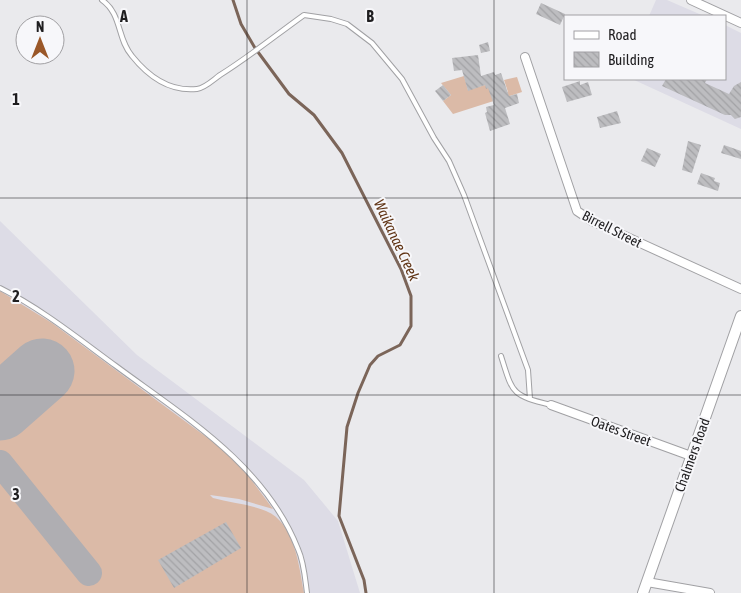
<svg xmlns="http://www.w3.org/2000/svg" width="741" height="593" font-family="'Asap Condensed',sans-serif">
<defs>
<pattern id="building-back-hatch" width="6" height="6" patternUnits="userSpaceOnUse" patternTransform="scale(1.25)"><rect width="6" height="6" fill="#bdbdc0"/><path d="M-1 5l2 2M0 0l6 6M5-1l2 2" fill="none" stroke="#a2a2a5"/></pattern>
</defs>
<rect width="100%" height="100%" fill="#eaeaed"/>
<!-- built -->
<path fill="#dddce6" d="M656,0h11l37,16h-55z
M725,25l16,8v96l-109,-50h93z
M0,221l137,134 167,125 34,41 22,72h-360z"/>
<!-- grass -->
<path fill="#dbbaa7" d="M464,76l4,14 17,-5 23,7 -4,-12 13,-3 5,15 -69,22 -10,-13 8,-6 -10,-12z
M0,291l52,32 172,127 20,20 29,39 -34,-10 -29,-4 3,3c17,5 37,6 53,13 29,12 33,55 38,82h-304z"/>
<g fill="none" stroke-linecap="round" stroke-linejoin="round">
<!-- stream -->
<path stroke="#7b6559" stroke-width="3" d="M233,0l8,24 14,24 34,46 25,21 28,38 59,116 10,27v30l-11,19 -22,11 -8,9 -12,28 -11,34 -8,89 25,64 2,13"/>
<!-- taxiway -->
<path stroke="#afaeb2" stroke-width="26" d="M0,463l89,110"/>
<!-- runway -->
<path stroke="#afaeb2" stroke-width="65" d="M0,408l42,-37"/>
</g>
<!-- building -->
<path fill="url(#building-back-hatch)" d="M541,3l24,11 -5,11 -24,-11z
M488,42l2,9 -9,2 -2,-8z
M478,55l3,21 13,-4 1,3 6,-2 8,23 8,-2 2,9 -14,5 5,16 -20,7 -5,-18 2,-1 -1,-5 8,-2 -6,-17 -2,1 -1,-4 -17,6 -6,-21 -8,1 -2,-13z
M666,79h41l-2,4 24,11 5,-8 7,-4v35l-6,2 -4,-4h-6l-63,-29z
M580,81v4l8,-3 4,13 -25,7 -5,-15z
M443,85l8,10 -8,6 -8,-10z
M617,111l4,12 -21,5 -3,-11z
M688,141l13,4 -9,28 -10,-3z
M724,145l17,6v8l-20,-6z
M647,148l14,6 -6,13 -14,-6z
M701,173l14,5 -1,3 6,2 -2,8 -21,-7z
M226,522l15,26 -67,40 -16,-28z"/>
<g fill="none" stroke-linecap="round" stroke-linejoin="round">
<!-- service casing -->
<g stroke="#a1a1a4" stroke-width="6">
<path id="service" d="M102,0c20,14 15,39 30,56 16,20 37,36 65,33 8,-1 16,-9 23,-14 29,-18 56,-40 84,-60l27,4 16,5 25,19 30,36 32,59 15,23 15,34 64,175 2,29
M0,288c42,21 79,51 116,78 69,51 149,99 182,183 6,13 7,29 9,44
M501,356c12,38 10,39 50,49"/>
</g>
<!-- minor casing -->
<g stroke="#a1a1a4" stroke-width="10">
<path id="minor" d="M691,0l50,23
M525,57l52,154 15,10 149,68
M551,405l140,51
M647,582l63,11"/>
</g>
<!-- tertiary casing -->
<g stroke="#a1a1a4" stroke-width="12">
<path id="tertiary" d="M643,593l98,-277"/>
</g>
<!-- service -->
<use href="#service" stroke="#fff" stroke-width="4"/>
<!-- minor -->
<use href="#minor" stroke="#fff" stroke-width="8"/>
<!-- tertiary -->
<use href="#tertiary" stroke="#fff" stroke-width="10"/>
</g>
<!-- grid -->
<path fill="none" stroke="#1f1e20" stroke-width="1" stroke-opacity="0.55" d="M247,0v593M494,0v593M0,198h741M0,395h741"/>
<g text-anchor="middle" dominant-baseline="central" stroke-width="4" stroke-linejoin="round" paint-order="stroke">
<!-- street labels -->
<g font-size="14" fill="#1f1e20" stroke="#f7f7fa">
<text transform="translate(612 229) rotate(27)">Birrell Street</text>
<text transform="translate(621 431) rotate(20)">Oates Street</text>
<text transform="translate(692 455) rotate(-70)">Chalmers Road</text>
</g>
<!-- water labels -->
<g font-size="15" font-style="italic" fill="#613516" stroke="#f7f7fa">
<text transform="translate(397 240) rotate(65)">Waikanae Creek</text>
</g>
</g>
<g font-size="16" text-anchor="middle" font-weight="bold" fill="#1f1e20" stroke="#f7f7fa" stroke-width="4" stroke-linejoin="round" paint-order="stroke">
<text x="124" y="22">A</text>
<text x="370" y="22">B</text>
<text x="16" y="105">1</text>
<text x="16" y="302">2</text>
<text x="16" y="500">3</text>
</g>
<!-- legend -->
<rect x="564" y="15" width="162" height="65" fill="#f7f7fa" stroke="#a1a0a3"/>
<rect x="574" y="31" width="25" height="8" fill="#ffffff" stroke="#a1a0a3"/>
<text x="608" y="40" font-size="15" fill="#1f1e20">Road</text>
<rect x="574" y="52" width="25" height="15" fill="url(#building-back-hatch)" stroke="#a1a0a3"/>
<text x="608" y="65" font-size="15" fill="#1f1e20">Building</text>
<!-- north arrow -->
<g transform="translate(40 40)"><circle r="24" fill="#f7f7fa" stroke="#a1a0a3"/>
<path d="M0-4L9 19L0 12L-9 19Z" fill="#9a5728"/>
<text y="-8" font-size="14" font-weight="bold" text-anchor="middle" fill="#1f1e20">N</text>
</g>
</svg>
